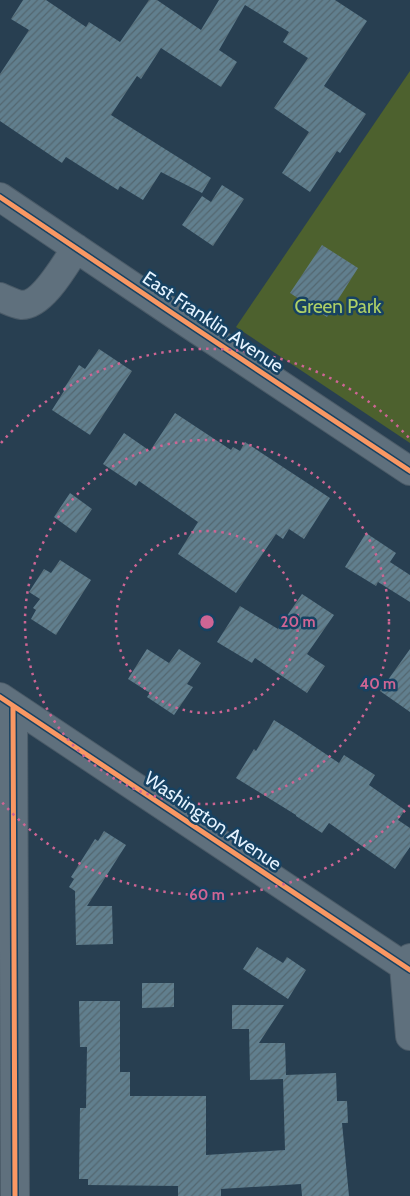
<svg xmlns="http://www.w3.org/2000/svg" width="410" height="1196" font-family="Cabin,sans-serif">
<defs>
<pattern id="building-hatch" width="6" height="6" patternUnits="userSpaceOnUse" patternTransform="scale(1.25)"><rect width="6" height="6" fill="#617f8e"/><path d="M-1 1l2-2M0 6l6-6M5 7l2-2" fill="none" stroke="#546770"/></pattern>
</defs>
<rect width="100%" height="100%" fill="#283f51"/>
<!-- green -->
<path fill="#4d612e" d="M410,71v372l-174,-116z"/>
<!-- building -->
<path fill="url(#building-hatch)" d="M23,0h23l40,27 3,-5 31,20 29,-42h8l44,30 18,-30h116l32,21 -43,65 42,28 -26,39 -3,-2 -27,41 -28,-19 27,-41 -35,-24 34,-50 -25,-16 6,-10 -44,-27 -26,45 18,12 -16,25 -60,-39 -20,31 -4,-3 -26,39 100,63 -9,15 -41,-21 -18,28 -23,-14 -2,4 -52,-33 -4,6 -62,-42v-47l29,-44 -18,-11z
M222,185l22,14 -31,47 -31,-21 20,-29 9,6z
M322,245l36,23 -31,49 -37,-24z
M99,349l33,22 -42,64 -38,-25 12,-19 -1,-1 16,-25 6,4z
M175,413l56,37 2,-3 7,4 5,-9 85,56 -26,41 -15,-10 -6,10 -7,-5 -40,59 -58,-39 20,-32 -59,-41 -3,5 -33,-22 21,-31 26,18z
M70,493l22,16 -16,24 -22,-16z
M366,533l30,20 -6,9 20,13v27l-32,-20 -2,4 -31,-19z
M60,560l31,20 -35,55 -25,-16 5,-9 -3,-2 7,-9 -11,-7 15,-23 7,4z
M302,594l32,21 -27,39 18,12 -18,27 -52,-35 -3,5 -35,-21 23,-36 38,23z
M147,649l22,14 10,-14 22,14 -14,21 6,3 -19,28 -27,-18 3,-4 -22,-14z
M410,649v63l-30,-21z
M274,720l22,14 43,29 5,-8 31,20 -6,10 36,25 -7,10 12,8v19l-15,22 -66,-46 -7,10 -26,-17v-1l-60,-37 18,-29 2,2z
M104,831l22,14 -39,61h25l1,38 -37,1 -1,-54 -6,-4 5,-8 -3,-2 24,-38 3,2z
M257,947l26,16 4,-6 19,13 -18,29 -45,-30z
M142,983h32v24l-32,1z
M79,1001h41v71h10v24h76v59l79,-5 -2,-71 -33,1 -1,-51h-17v-24h52l-25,38h26l1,32 50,-2 1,28h10l1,22h-6l7,73h-47l-1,-12 -80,5v7h-43v-10l-90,-1v-6h-9l1,-71h6l1,-61h-7z"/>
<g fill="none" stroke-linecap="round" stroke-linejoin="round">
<!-- minor casing -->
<g stroke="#4b5b68" stroke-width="30">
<path id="minor" d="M0,197c136,92 273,184 410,274
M0,297c7,3 14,7 22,8 21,0 44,-42 54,-57
M0,697l410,273
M13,706l2,490
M410,958l-6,8 6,70"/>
</g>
<!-- minor -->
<use href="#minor" stroke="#5f707d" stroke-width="28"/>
<!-- cycleway casing -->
<g stroke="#174262" stroke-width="8">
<path id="cycleway" d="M0,197c136,92 273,184 410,274
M0,697l410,273
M13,706l2,490"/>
</g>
<!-- cycleway -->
<use href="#cycleway" stroke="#f99763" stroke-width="5"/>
</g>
<!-- distance rings -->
<g fill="none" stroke="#ce6594" stroke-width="2.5" stroke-dasharray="2.5 5">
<circle cx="207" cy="622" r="91"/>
<circle cx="207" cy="622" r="182"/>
<path d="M410 805A273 273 0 0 1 1 801M1 443A273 273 0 0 1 410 439"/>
</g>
<g text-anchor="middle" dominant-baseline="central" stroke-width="5" stroke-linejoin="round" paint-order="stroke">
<!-- park labels -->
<g font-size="19" fill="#aed067" stroke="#174262">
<text x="338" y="306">Green Park</text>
</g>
<!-- street labels -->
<g font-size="19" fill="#e5f3ff" stroke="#174262">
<text transform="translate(213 322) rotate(34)">East Franklin Avenue</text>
<text transform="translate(213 821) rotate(34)">Washington Avenue</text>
</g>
</g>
<circle cx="207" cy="622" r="8" fill="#ce6594" stroke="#174262" stroke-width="2.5"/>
<g font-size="15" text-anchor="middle" font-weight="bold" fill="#ce6594" stroke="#174262" stroke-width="5" stroke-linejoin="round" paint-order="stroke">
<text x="298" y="627">20 m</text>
<text x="378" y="689">40 m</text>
<text x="207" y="900">60 m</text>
</g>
</svg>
